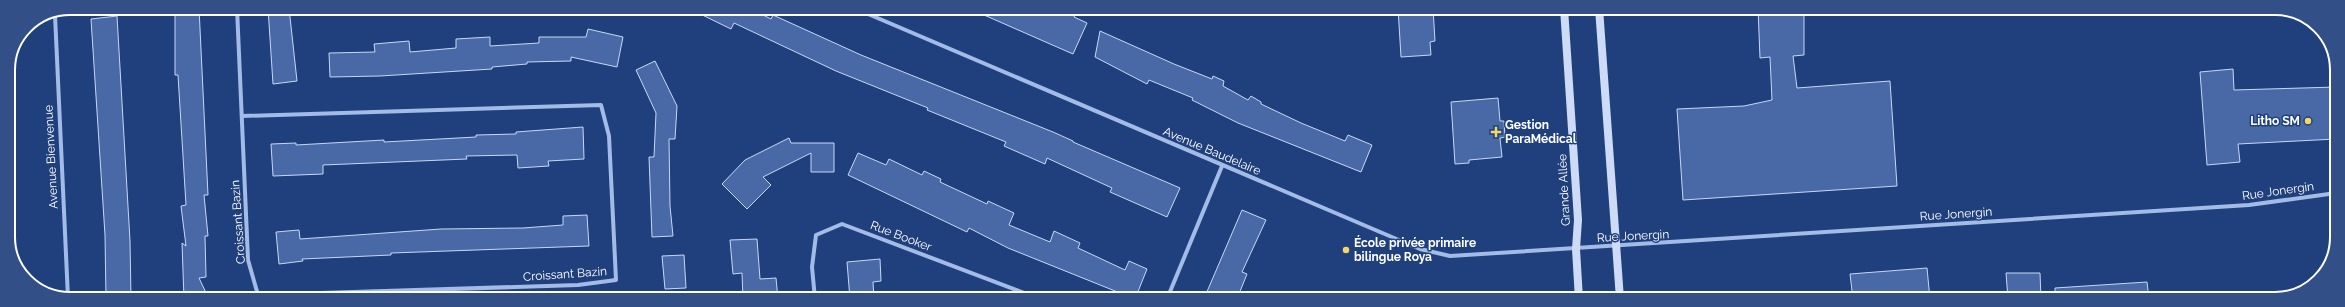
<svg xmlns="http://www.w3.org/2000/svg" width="2345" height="307" font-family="Raleway,sans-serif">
<rect width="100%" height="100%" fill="#20407d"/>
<!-- building -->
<path fill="#4969a6" stroke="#c7d8f5" d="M175,8h24l9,187h-4l4,41h-3l1,41 -7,1 10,21h-25l-2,-56 4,3 -5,-40 5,-1 -8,-130h-3z
M268,8h21l8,73 -24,3z
M688,8h61l22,11 2,-4 88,40 192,77 20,9v1l107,46 -13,29 -57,-25 2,-4 -65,-30 -2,6 -41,-18 2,-4 -79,-32 1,-2 -92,-37 -102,-48 -3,6z
M968,8h110l-4,9 13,6 -14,31z
M1398,8h35l2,33 -5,1 1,13 -30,2z
M1758,8h46v47l-11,1 4,32 93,-7 7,105 -214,14 -6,-91 67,-3 28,-6 -2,-43 -10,1z
M117,16l13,225 1,58 -25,-1 -1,-63 -14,-216z
M588,29l35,8 -6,30 -46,-10v4l-44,1v2l-35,3v2l-112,7 -50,1 -1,-24 46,-1 -1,-8 35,-3 1,11 46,-4v-9l34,-2v9l49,-3v-6h47z
M1100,31l74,33 38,15 1,-3 11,5 -1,5 25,14 3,-4 10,6v2l40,19 44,18 3,-6 24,10 -11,27 -123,-49 -46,-23 1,-2 -44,-18 -2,4 -52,-27z
M655,61l22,45 -2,33h-6l1,67 3,30 -21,1 -3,-80h5l2,-44 -20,-43z
M2233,69l1,21 102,-3v52l-98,5 2,18 -33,3 -7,-93z
M1498,98l2,23h4l1,16 -5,1 2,19 -33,3v3l-14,1 -4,-62z
M583,127l1,32 -36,2 1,5 -31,2 -1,-13 -51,1 1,3 -144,6v9l-50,2 -2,-32 25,-1v2l88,-5v2l92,-5v-2l40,-1v-2z
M789,138l2,5h43v29h-23v-19l-48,24 8,8 -24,24 -25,-25 23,-24z
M858,153l28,12 3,-6 33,16 2,-4 17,8 -1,3 47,22 1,-3 26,12 -5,12 41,17 4,-11 26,12 -2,5 47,22 4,-9 18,8 -12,30 -127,-51 -39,-20 -2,4 -119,-57z
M1242,210l24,10 -24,52 5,2 -10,25h-21l-10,-5z
M587,215l2,31 -198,7v2l-89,4 1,2 -24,3 -3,-32 23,-2 1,9 141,-10 82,-1 40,-3v-9z
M757,239l3,40 16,-1 2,21h-35l-1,-26 -9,1 -3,-34z
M684,255l2,33 -21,1 -3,-33z
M880,259l1,22 -8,1 1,17h-24l-3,-37z
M1927,268l3,31h-77l-3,-25z
M2006,273h34l1,26h-33z
M2147,282l2,17h-94v-11z"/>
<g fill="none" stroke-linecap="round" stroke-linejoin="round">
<!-- minor -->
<path stroke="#a3bce7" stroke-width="4" d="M237,8l11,252 10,35 320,-10 38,-5 -7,-144 -8,-31 -359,11
M854,8l566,241 30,7 799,-51 87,-12
M55,15l13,283
M815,299l-3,-32 4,-32 26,-11 198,75
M1167,299l55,-133"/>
<!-- secondary -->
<path stroke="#cedbf6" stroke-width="8" d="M1564,8l14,212 -2,29 3,50
M1599,8l21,291"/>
</g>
<!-- markers -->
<g fill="#f4d864" stroke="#20407d" stroke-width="1.5">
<circle cx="2308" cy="121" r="4"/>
<path d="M1494 126h4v4h4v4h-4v4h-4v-4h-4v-4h4z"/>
<circle cx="1346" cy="250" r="4"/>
</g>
<g text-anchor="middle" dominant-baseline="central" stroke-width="3" stroke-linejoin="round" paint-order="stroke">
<!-- poi labels -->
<g font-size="12" font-weight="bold" fill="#fff" stroke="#20407d" text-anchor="start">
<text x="2300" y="121" text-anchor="end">Litho SM</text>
<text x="1505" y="125">Gestion<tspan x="1505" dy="14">ParaMédical</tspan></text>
<text x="1354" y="243">École privée primaire<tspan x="1354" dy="14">bilingue Roya</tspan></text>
</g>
<!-- street labels -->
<g font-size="12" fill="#fff" stroke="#20407d">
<text transform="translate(1212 151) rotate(23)">Avenue Baudelaire</text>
<text transform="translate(51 157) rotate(-93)">Avenue Bienvenue</text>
<text transform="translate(1564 190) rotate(-93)">Grande Allée</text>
<text transform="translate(2278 191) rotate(-8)">Rue Jonergin</text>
<text transform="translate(1956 214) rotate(-4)">Rue Jonergin</text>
<text transform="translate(238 222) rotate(-94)">Croissant Bazin</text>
<text transform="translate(901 236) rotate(21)">Rue Booker</text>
<text transform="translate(1633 236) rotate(-3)">Rue Jonergin</text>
<text transform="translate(565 274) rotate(-4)">Croissant Bazin</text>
</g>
</g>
<!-- crop -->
<path d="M0 0H2345V307H0ZM70 15H2275A55 55 0 0 1 2330 70V237A55 55 0 0 1 2275 292H70A55 55 0 0 1 15 237V70A55 55 0 0 1 70 15Z" fill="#324f87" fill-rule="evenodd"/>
<path fill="none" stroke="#fff" stroke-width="2" d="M70 15H2275A55 55 0 0 1 2330 70V237A55 55 0 0 1 2275 292H70A55 55 0 0 1 15 237V70A55 55 0 0 1 70 15Z"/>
</svg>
